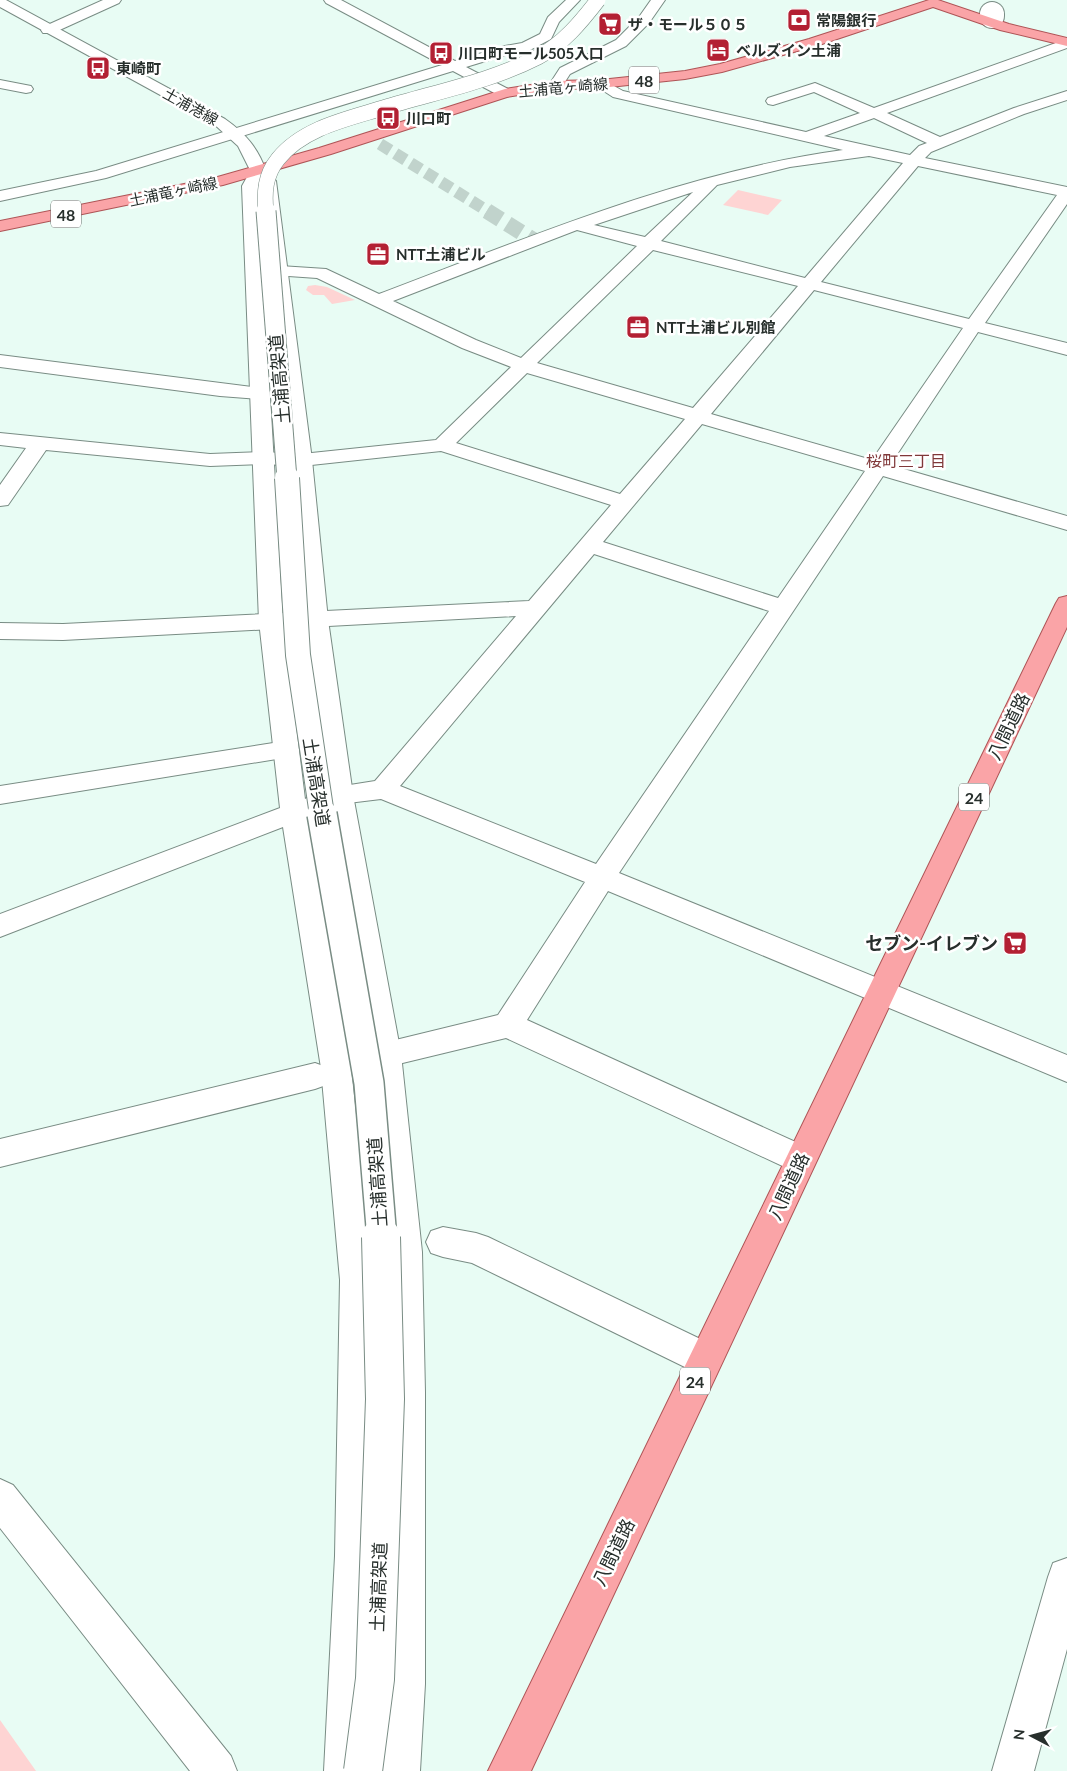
<svg xmlns="http://www.w3.org/2000/svg" width="1067" height="1771" font-family="Lato,'Noto Sans JP',sans-serif">
<rect width="100%" height="100%" fill="#e8fcf4"/>
<!-- green -->
<path fill="#fed4d3" d="M738,190l44,10 -14,15 -45,-10z
M315,285l12,2 28,13 -23,4 -8,-9h-11l-7,-5 2,-4z
M0,1720l36,51h-36z"/>
<g fill="none" stroke-linecap="round" stroke-linejoin="round">
<!-- pedestrian-tunnel-far1 -->
<path stroke="#c1d3cc" stroke-width="12" stroke-dasharray="12 6" stroke-linecap="butt" d="M380,144l109,68"/>
<!-- pedestrian-tunnel -->
<path stroke="#c1d3cc" stroke-width="16" stroke-dasharray="16 8" stroke-linecap="butt" d="M487,211l48,30"/>
<!-- pedestrian casing -->
<g stroke="#798c84" stroke-width="26">
<path id="pedestrian" d="M992,14v2"/>
</g>
<!-- minor casing -->
<g stroke="#798c84" stroke-width="2">
<path id="minor" d="M103,0h18l-2,3 -66,30h-10l-2,-3 2,-3z
M324,0h17l114,61 50,-15 17,-3 18,-9 8,-17 18,-17h14l-21,22 -8,17 -21,11 -18,3 -46,14 44,23 2,3 -2,3h-10l-47,-25 -347,107 -106,23v-10l96,-20 346,-106 -116,-62z
M651,0h14l-16,23 -23,23 -56,28 -9,14h-10l-2,-3 11,-17 56,-28 23,-23z
M1067,39v9l-180,65 53,24 74,-29 53,-17v9l-43,14 -93,38 -6,6 142,29v17l-82,119 82,20v12l-89,-23 -88,133 177,51v14l-184,-54 -264,397 448,182v27l-459,-191 -81,129 284,129 5,10 -5,10 -11,4 -11,-4 -283,-131 -120,29 -11,-4 -4,-9 4,-9 123,-30 87,-133 -204,-83 -41,5 -9,-2 -4,-7 4,-7 44,-7 141,-165 -453,24 -63,-1v-16l63,1 466,-23 82,-96 -170,-54 -139,15 -39,-2 -53,2 -164,-16 -38,55 -8,1v-21l26,-37 -26,-3v-12l210,21 53,-2 39,2 134,-14 75,-73 -49,-19 -145,-70 -43,-3 -3,-4 3,-4 6,-1 46,3 53,25c151,-57 303,-122 464,-144l-230,-53 -20,-13 2,-3h10l18,10 183,41 54,-19 -46,-21 -41,13 -5,-1 -2,-3 2,-3 47,-15 59,25zM874,118l53,25 -8,3 -9,9 -86,-19zM869,156l34,7 -98,115 -144,-37 56,-56 73,-18zM918,166l139,29 -88,124 -148,-37zM693,192l-48,45 -51,-12zM577,230l60,16 -116,112 -45,-18 -83,-39zM653,250l145,36 -105,122 -156,-45zM814,290l149,38 -91,132 -161,-46zM527,373l158,46 -65,75 -164,-51zM702,424l163,47 -87,127 -175,-56zM594,554l175,57 -173,253 -196,-78z
M0,80l31,6 2,3 -2,3 -5,1 -26,-5z
M0,355l267,34 3,4 -3,4 -7,2 -40,-3 -220,-29z
M286,741l9,3 4,6 -4,6 -295,48v-18z
M315,1063l11,4 4,9 -4,9 -11,4 -315,78v-28z
M443,1227l33,6 12,4 229,110 6,12 -6,12 -12,5 -12,-5 -221,-108 -29,-6 -12,-4 -5,-11 5,-11z
M0,1479l13,6 218,271 6,15h-47l-190,-243z
M1067,1558v91l-33,122h-42l56,-194 5,-14z"/>
</g>
<!-- tertiary casing -->
<g stroke="#798c84" stroke-width="2">
<path id="tertiary" d="M258,166l6,2 12,13 36,279 16,160 25,175 48,259 21,198 3,140v292l-5,87h-42l7,-87 4,-292 -1,-140 -17,-198 -44,-259 -23,-175 -12,-160 -32,-278 -2,4 25,435 22,178 4,-2 9,3 4,7 -4,7 -10,4 43,250 23,212 -1,276 -7,215h-42l11,-215 5,-276 -19,-212 -38,-241 -283,110v-23l280,-106 -21,-187 -17,-435 10,-18z"/>
</g>
<!-- secondary casing -->
<g stroke="#798c84" stroke-width="2">
<path id="secondary" d="M0,0h6l219,119c20,14 33,29 41,52l-2,3h-12l-14,-28 -23,-21 -215,-118z"/>
</g>
<!-- primary casing -->
<g stroke="#ae5456" stroke-width="2">
<path id="primary" d="M929,0h9l71,24 58,14v8l-67,-16 -67,-23 -114,38 -97,27 -37,7 -85,9 -44,1 -49,8 -176,57 -108,31 -223,46v-10l214,-43 105,-30 186,-59 51,-8 44,-1 85,-9 35,-7 89,-25z
M1067,596v31l-536,1144h-43l568,-1168 3,-5z"/>
</g>
<!-- pedestrian -->
<use href="#pedestrian" stroke="#fff" stroke-width="24"/>
<!-- minor -->
<use href="#minor" fill="#fff" fill-rule="evenodd"/>
<!-- tertiary -->
<use href="#tertiary" fill="#fff" fill-rule="evenodd"/>
<!-- secondary -->
<use href="#secondary" fill="#fff" fill-rule="evenodd"/>
<!-- primary -->
<use href="#primary" fill="#faa4a7" fill-rule="evenodd"/>
<!-- tertiary-bridge-far4 casing -->
<g stroke="#798c84" stroke-width="16" stroke-linecap="butt">
<path id="tertiary-bridge-far4" d="M266,212c-2,-19 -1,-37 12,-53 25,-31 69,-40 105,-51 52,-16 106,-26 155,-51 25,-13 43,-35 60,-57"/>
</g>
<!-- tertiary-bridge-far3 casing -->
<g stroke="#798c84" stroke-width="21" stroke-linecap="butt">
<path id="tertiary-bridge-far3" d="M266,211l21,268"/>
</g>
<!-- tertiary-bridge-far2 casing -->
<g stroke="#798c84" stroke-width="26" stroke-linecap="butt">
<path id="tertiary-bridge-far2" d="M287,478l11,177 24,160"/>
</g>
<!-- tertiary-bridge-far1 casing -->
<g stroke="#798c84" stroke-width="32" stroke-linecap="butt">
<path id="tertiary-bridge-far1" d="M322,814l47,269 13,156"/>
</g>
<!-- tertiary-bridge casing -->
<g stroke="#798c84" stroke-width="40" stroke-linecap="butt">
<path id="tertiary-bridge" d="M363,1771l12,-92 10,-280 -4,-162"/>
</g>
<!-- tertiary-bridge-far4 -->
<use href="#tertiary-bridge-far4" stroke="#fff" stroke-width="15"/>
<!-- tertiary-bridge-far3 -->
<use href="#tertiary-bridge-far3" stroke="#fff" stroke-width="19"/>
<!-- tertiary-bridge-far2 -->
<use href="#tertiary-bridge-far2" stroke="#fff" stroke-width="24"/>
<!-- tertiary-bridge-far1 -->
<use href="#tertiary-bridge-far1" stroke="#fff" stroke-width="29"/>
<!-- tertiary-bridge -->
<use href="#tertiary-bridge" stroke="#fff" stroke-width="38"/>
</g>
<!-- icons -->
<defs>
<g id="bank-square" transform="scale(1.25)"><rect x="-9" y="-9" width="18" height="18" rx="4" fill="#b32033" stroke="#fff"/><path d="M-6-4H6V4H-6ZM0-2.3a2.3 2.3 0 1 0 0 4.6a2.3 2.3 0 1 0 0-4.6Z" fill="#fff"/></g>
<g id="supermarket-square" transform="scale(1.25)"><rect x="-9" y="-9" width="18" height="18" rx="4" fill="#b32033" stroke="#fff"/><path d="M-6-5.5h2.5l.6 2H6L4.5 2H-2.5L-4.4-4H-6ZM-1.5 3.2a1.3 1.3 0 1 0 .1 0ZM3 3.2a1.3 1.3 0 1 0 .1 0Z" fill="#fff"/></g>
<g id="hotel-square" transform="scale(1.25)"><rect x="-9" y="-9" width="18" height="18" rx="4" fill="#b32033" stroke="#fff"/><path d="M-6-4.5h1.5V1H6V5H4.5V3h-9V5H-6ZM-4 0a1.8 1.8 0 1 1 3.6 0ZM.5 0V-2.5h3Q6-2.5 6 0Z" fill="#fff"/></g>
<g id="bus-square" transform="scale(1.25)"><rect x="-9" y="-9" width="18" height="18" rx="4" fill="#b32033" stroke="#fff"/><path d="M-5-6H5V4H4V6H2V4H-2V6H-4V4H-5ZM-3.5-4V0h7V-4ZM-3.5 1.2v1.5H-2V1.2ZM2 1.2v1.5H3.5V1.2Z" fill="#fff"/></g>
<g id="office-square" transform="scale(1.25)"><rect x="-9" y="-9" width="18" height="18" rx="4" fill="#b32033" stroke="#fff"/><path d="M-6-3h4V-5.5h4V-3h4V5H-6ZM-1-4.5V-3h2v-1.5ZM-6 0V1H6V0Z" fill="#fff"/></g>
</defs>
<g fill-rule="evenodd">
<use href="#bank-square" x="799" y="20"/>
<use href="#supermarket-square" x="610" y="24"/>
<use href="#hotel-square" x="718" y="50"/>
<use href="#bus-square" x="441" y="53"/>
<use href="#bus-square" x="98" y="68"/>
<use href="#bus-square" x="388" y="118"/>
<use href="#office-square" x="378" y="254"/>
<use href="#office-square" x="638" y="327"/>
<use href="#supermarket-square" x="1015" y="943"/>
</g>
<g text-anchor="middle" dominant-baseline="central" stroke-width="5" stroke-linejoin="round" paint-order="stroke">
<!-- far-poi labels -->
<g font-size="15" font-weight="bold" fill="#272f2c" stroke="#fff" text-anchor="start">
<text x="816" y="20">常陽銀行</text>
<text x="628" y="24">ザ・モール５０５</text>
<text x="736" y="50">ベルズイン土浦</text>
<text x="458" y="53">川口町モール505入口</text>
<text x="116" y="68">東崎町</text>
<text x="406" y="118">川口町</text>
<text x="396" y="254">NTT土浦ビル</text>
<text x="656" y="327">NTT土浦ビル別館</text>
</g>
<!-- far-street labels -->
<g font-size="15" fill="#272f2c" stroke="#fff">
<text transform="translate(563 87) rotate(-5)">土浦竜ヶ崎線</text>
<text transform="translate(191 106) rotate(29)">土浦港線</text>
<text transform="translate(173 191) rotate(-12)">土浦竜ヶ崎線</text>
</g>
<!-- shield labels -->
<g fill="#fff" stroke="#686d6b" stroke-width="1">
<rect x="629" y="66.5" width="30" height="27" rx="4"/>
<rect x="51" y="200.5" width="30" height="27" rx="4"/>
<rect x="959" y="783.5" width="30" height="27" rx="4"/>
<rect x="680" y="1367.5" width="30" height="27" rx="4"/>
</g>
<g font-size="16" font-weight="bold" fill="#272f2c">
<text x="644" y="80">48</text>
<text x="66" y="214">48</text>
<text x="974" y="797">24</text>
<text x="695" y="1381">24</text>
</g>
<!-- far-neighbourhood labels -->
<g font-size="16" fill="#803839" stroke="#fff">
<text x="906" y="460">桜町三丁目</text>
</g>
<!-- street labels -->
<g font-size="18" fill="#272f2c" stroke="#fff">
<text transform="translate(279 379) rotate(-95)">土浦高架道</text>
<text transform="translate(1008 726) rotate(-64)">八間道路</text>
<text transform="translate(317 782) rotate(81)">土浦高架道</text>
<text transform="translate(377 1182) rotate(-94)">土浦高架道</text>
<text transform="translate(788 1186) rotate(-65)">八間道路</text>
<text transform="translate(613 1552) rotate(-64)">八間道路</text>
<text transform="translate(378 1587) rotate(-88)">土浦高架道</text>
</g>
<!-- poi labels -->
<g font-size="18" font-weight="bold" fill="#272f2c" stroke="#fff" text-anchor="end">
<text x="998" y="943">セブン-イレブン</text>
</g>
</g>
<!-- north arrow -->
<g transform="translate(1032 1736) rotate(276)" stroke="#ffffff" stroke-width="4" paint-order="stroke">
<path d="M0-4L9 19L0 12L-9 19Z" fill="#272f2c"/>
<text y="-8" font-size="14" font-weight="bold" text-anchor="middle" fill="#272f2c">N</text>
</g>
</svg>
